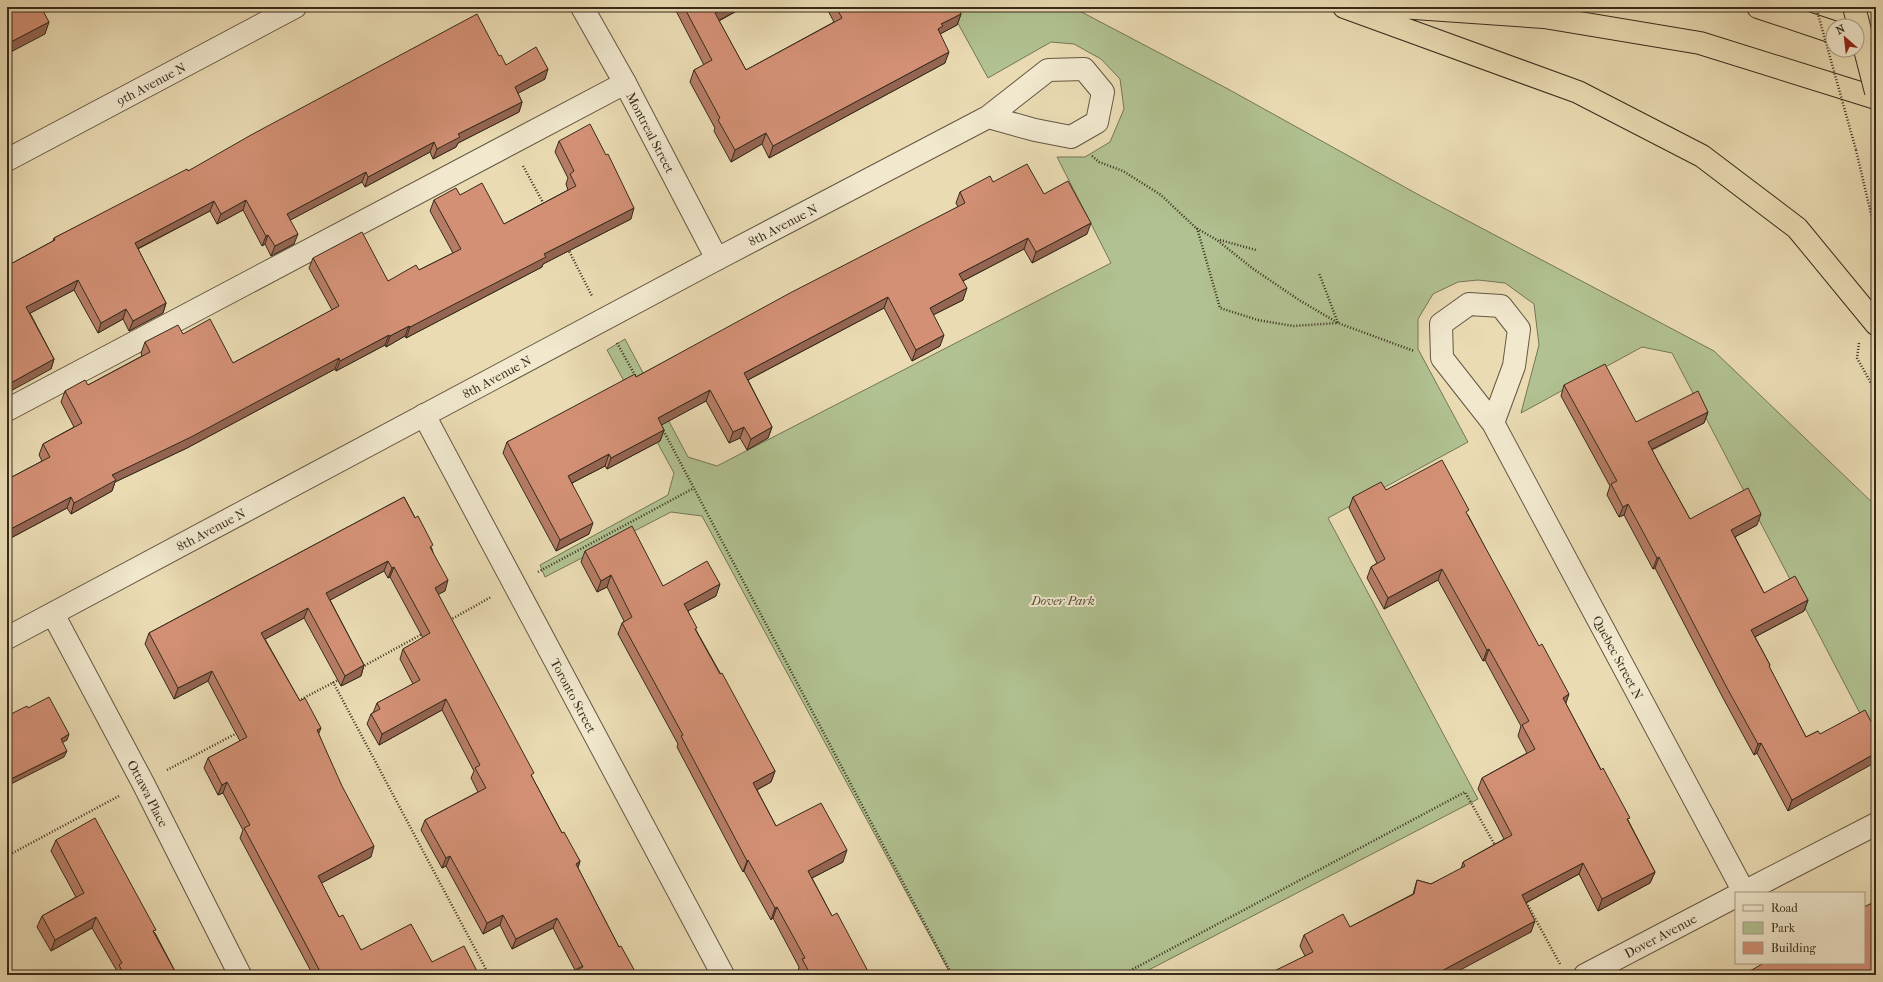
<svg xmlns="http://www.w3.org/2000/svg" width="1883" height="982" font-family="'IM FELL French Canon',serif">
<rect width="100%" height="100%" fill="#eadbb3"/>
<filter id="stains"><feTurbulence type="fractalNoise" baseFrequency=".005" numOctaves="4"/><feColorMatrix values="0 0 0 0 .2 0 0 0 0 .09 0 0 0 0 .02 0 0 0 .5 -.17"/></filter>
<radialGradient id="worn" r=".72"><stop offset=".6" stop-color="#630" stop-opacity="0"/><stop offset="1" stop-color="#630" stop-opacity=".3"/></radialGradient>
<!-- green -->
<path fill="#b1c191" stroke="#747656" d="M949,7h123l156,82 191,106 295,156 162,155v238l-204,-391 -30,-6 -121,66 18,-68 -5,-41 -29,-21 -27,-3 -20,2 -25,12 -15,25v30l50,93 -140,76 150,281 -339,176h-188l-249,-459 -31,-4 -126,65 -5,-12 128,-70 6,-22 -67,-123 18,-11 63,118 29,9 394,-203 -54,-106h28l25,-15 14,-33 -4,-30 -19,-20 -27,-15 -23,-2 -63,36z"/>
<g fill="none" stroke-linecap="round" stroke-linejoin="round">
<!-- minor casing -->
<g stroke="#645742" stroke-width="24">
<g id="minor">
<path id="s1" d="M582,7l43,76 92,176"/>
<path id="s2" d="M7,160l288,-153"/>
<path d="M7,410l618,-327"/>
<path id="s3" d="M424,415l299,560"/>
<path id="s4" d="M1493,423l21,-57 5,-37 -18,-23 -32,-2 -28,20 1,34 51,65 251,469"/>
<path id="s5" d="M53,614l90,169 97,192"/>
<path id="s6" d="M7,638l710,-379 271,-142 60,-47 36,-1 19,23 -6,30 -26,15 -36,-7 -47,-13"/>
<path d="M1742,893l134,-69"/>
<path id="s7" d="M1585,975l151,-79"/>
</g>
</g>
<!-- highway casing -->
<g stroke="#372b1c" stroke-width="24">
<path id="highway" d="M1344,7l234,85 124,64 95,72 79,96
M1400,7l144,10 156,26 176,55
M1758,7l75,25"/>
</g>
<!-- path -->
<path stroke="#372b1c" stroke-width="2.5" stroke-dasharray="1 2" stroke-linecap="butt" d="M1856,150l20,85
M1092,156l7,6 24,9 38,24 35,33 21,12 35,28 47,32 39,23 76,28
M523,166l22,40
M1197,228l23,80 38,12 35,6 45,-3 -19,-50
M1220,240l36,10
M568,249l24,47
M617,343l19,34
M1859,343l-2,15 19,34
M662,428l290,547
M538,572l156,-84
M450,620l41,-23
M362,667l62,-34
M333,682l156,293
M296,702l44,-23
M167,770l72,-38
M7,856l112,-60
M1525,900l35,64
M1122,975l343,-183 31,55"/>
<!-- minor -->
<use href="#minor" stroke="#f1e8ce" stroke-width="22"/>
<!-- highway -->
<use href="#highway" stroke="#eadbb3" stroke-width="22"/>
<!-- major-bridge casing -->
<g stroke="#372b1c" stroke-width="24" stroke-linecap="butt">
<path id="major-bridge" d="M1854,7l22,85"/>
</g>
<!-- path-bridge -->
<path stroke="#372b1c" stroke-width="2.5" stroke-dasharray="1 2" stroke-linecap="butt" d="M1816,7l40,143"/>
<!-- major-bridge -->
<use href="#major-bridge" stroke="#eadbb3" stroke-width="22"/>
</g>
<!-- wall -->
<path fill="#b57c65" stroke="#372b1c" d="M661,7h11l-9,4z
M674,7h70l-25,14 27,49 88,-48 -8,-15h52l2,4 81,3 -4,11 -17,9 5,29 -176,95 -7,-14 -31,18 -17,-31 1,-3 -25,-46 4,-12 10,-5z
M499,56l7,9 39,14 -27,14 4,9 -3,10 -61,31 -2,4 -23,12 -3,-7 -65,35 -3,-5 -72,38 4,24 -23,12 -6,-12 -3,2 -19,-36 -26,14 -7,-13 -72,38 28,54 -3,10 -34,18 -6,-12 -25,14 -24,-43 -44,23 24,46 -3,10 -44,-103 46,-25 1,-3 134,-67z
M559,141l72,78 -88,45 -1,3 -136,71 -1,-2 -19,11 -1,-2 -49,26 -1,-2 -148,79 -72,34 -3,9 -41,23 -4,-6 -60,32v-67l3,5 32,-17 -3,-6 4,-11 31,-17 -13,-25 4,-11 23,-6 54,-29 -1,-3 4,-11 38,-8 50,29 99,-53 -23,-42 4,-10 75,23 31,-11 34,-17 -23,-42 4,-11 26,-5 44,29 64,-34 -2,-6 2,-6 -13,-26z
M993,182l51,12 43,40 -55,29 -8,-14 -61,32v19l-30,15 7,31 -28,15 -28,-53 -136,72 24,47 -4,11 -21,12 -7,-12 -11,5 -23,-42 -45,24 3,5 -4,11 -53,28 -2,-3 -33,17 17,51 -33,17 -53,-98 4,-11 129,-65 322,-170 -2,-4 4,-11z
M1564,385l72,37 72,-10 -4,11 -52,27 8,15 30,54 67,6 -22,12 29,56 44,7 -4,11 -49,26 15,28 -1,2 37,70 12,-6 -30,80 -31,-58 -3,2 -31,-57 -68,-130 -2,1 -29,-54 -5,2 -12,-22 3,-9 -49,-90z
M1386,490l82,25 98,189 63,118 26,50 -5,11 -52,28 -19,-37 -53,29 5,29 -226,24 -5,-10 4,-11 46,-8 63,-33 4,-14 14,4 30,-15 2,-7 41,-23 -26,-50 4,-11 45,-25 -9,-17 3,-10 -36,-66 -2,1 -45,-81 -54,29 -17,-31 4,-11 6,-4 -28,-55 4,-11z
M404,497l28,52 13,42 -7,3 94,183 30,56 18,28 -2,7 41,79 -44,23 -22,-42 -41,21 -12,-24 -17,9 -37,-68 -4,2 -21,-38 4,-10 53,-28 -7,-14 3,-7 -32,-61 -63,35 -12,-21 4,-10 2,-1 4,-10 36,-19 -13,-25 3,-10 20,-11 -33,-61 -2,1 -4,-7 -54,29 34,65 -3,11 -20,10 -37,-68 -39,21 54,96 52,122 -50,26 18,34 22,33 71,12 47,13h-166l-73,-137 3,-8 -20,-37 -5,2 -14,-27 4,-10 32,-17 -32,-60 -34,18 -29,-55 4,-11z
M585,551l78,35 53,10 -28,15 8,19 79,141 -4,11 -14,8 19,36 67,36 -31,16 20,38 38,59h-69l-3,-4 1,-4 -26,-49 -2,2 -27,-49 -1,1 -66,-125 1,-3 -60,-110 4,-11 2,-2 -17,-34 -10,5 -16,-30z
M56,840l99,93 22,42h-62l2,-4 -25,-43 -41,23 -14,-24 5,-11 34,-19 -25,-46z"/>
<!-- shaded-wall -->
<path fill="#946552" stroke="#372b1c" d="M665,7h7l-9,4z
M727,7h17l-34,18 5,-12z
M961,14l-4,11 -17,9 -2,-5 3,-5z
M49,22l-4,12 -38,20v-10z
M949,52l-4,11 -176,95 4,-12z
M548,69l-3,10 -34,18 4,-10z
M522,102l-3,10 -61,31 -2,4 -23,12 4,-10 21,-15z
M766,133l-4,11 -31,18 4,-12z
M434,142l-4,10 -65,35 3,-10z
M366,172l-4,10 -79,42 4,-10z
M246,200l-3,10 -26,14 4,-10z
M214,201l-4,10 -79,41 4,-9z
M634,208l-3,11 -88,45 -1,3 -136,71 4,-11 134,-73z
M1091,223l-4,11 -55,29 4,-11z
M298,234l-4,10 -23,12 4,-10z
M268,235l-3,9 -3,2 4,-10z
M1028,238l-4,11 -69,36 4,-11z
M78,280l-4,10 -51,27 3,-10z
M967,288l-4,12 -38,19 5,-11z
M888,297l-4,11 -144,76 4,-11z
M166,303l-3,10 -34,18 4,-10z
M126,309l-3,10 -25,14 3,-10z
M409,326l-4,10 -19,11 4,-11z
M389,335l-4,10 -49,26 4,-10z
M944,335l-4,11 -28,15 4,-11z
M339,358l-4,11 -148,79 -72,34 -3,9 -41,23 3,-11 38,-28z
M54,359l-3,10 -44,24v-8z
M710,390l-4,11 -52,28 4,-11z
M1708,412l-4,11 -60,30 4,-11z
M744,427l-4,11 -11,5 4,-11z
M772,427l-4,11 -21,12 4,-11z
M664,430l-4,11 -53,28 4,-11z
M609,454l-4,12 -41,21 4,-11z
M71,497l-4,11 -60,32v-9z
M1628,504l-4,11 -5,2 4,-10z
M1761,514l-4,11 -30,16 4,-11z
M593,523l-4,11 -33,17 4,-11z
M1659,557l-4,11 -2,1 4,-11z
M388,561l-4,10 -61,33 3,-11z
M394,567l-4,10 -2,1 4,-10z
M1442,569l-4,11 -54,29 4,-11z
M611,575l-4,12 -10,5 4,-11z
M448,580l-3,11 -14,7 4,-10z
M720,584l-4,12 -36,19 4,-11z
M1808,600l-4,11 -57,30 4,-11z
M308,608l-4,10 -46,25 3,-10z
M1489,649l-4,11 -2,1 4,-11z
M364,665l-3,11 -20,10 4,-10z
M212,671l-4,10 -34,18 4,-11z
M1569,694l-4,12 -2,-8z
M446,699l-4,11 -63,35 3,-11z
M321,728l-4,10v-8z
M69,734l-2,6 -9,5 3,-6z
M1761,743l-4,10 -3,2 4,-11z
M67,751l-3,6 -57,29v-5z
M1876,753v9l-88,49 4,-11z
M775,771l-4,11 -22,12 4,-11z
M227,782l-4,11 -5,2 4,-10z
M374,846l-3,11 -57,30 4,-11z
M847,850l-4,12 -39,20 4,-11z
M450,856l-4,10 -4,2 4,-10z
M748,860l-4,11 -1,1 4,-11z
M580,861l-4,11v-8z
M1583,863l-4,11 -61,33 4,-12z
M1655,872l-5,11 -52,28 4,-12z
M777,907l-4,11 -2,2 4,-12z
M503,915l-3,10 -17,9 4,-11z
M96,917l-4,11 -41,23 4,-11z
M557,918l-4,10 -41,21 4,-10z
M1535,921l-4,11 -80,43h-17z"/>
<!-- building -->
<path fill="#d39075" stroke="#372b1c" d="M7,7h34l8,15 -42,22z
M684,7h43l-12,6 31,57 96,-52 -6,-11h42l2,4 8,-4h70l3,7 -20,10 2,2 -5,3 11,23 -176,94 -7,-13 -31,17 -17,-30 2,-2 -26,-48 18,-10z
M477,14l22,42 2,-1 5,10 30,-18 12,22 -33,18 7,15 -64,32 2,3 -23,12 -3,-7 -66,35 -2,-5 -79,42 11,20 -23,12 -7,-11 -2,1 -20,-36 -25,14 -7,-13 -79,42 31,60 -33,18 -7,-12 -25,14 -23,-43 -52,27 28,52 -47,26v-119l48,-26 -1,-2 133,-69 1,2 63,-36z
M590,124l16,31 2,-1 26,54 -90,46 2,3 -136,70 -1,-1 -19,10 -1,-1 -49,26 -1,-3 -148,79 -79,38 4,5 -42,23 -3,-6 -64,34v-58l3,5 40,-21 -7,-13 39,-21 -17,-32 20,-11 3,5 62,-33 -5,-10 33,-17 5,9 27,-15 23,44 106,-57 -26,-48 49,-26 26,49 28,-16 3,5 42,-21 -27,-49 22,-12 4,7 22,-12 22,41 72,-38 -6,-12 4,-3 -15,-30z
M1027,164l17,30 24,-13 23,42 -55,29 -8,-14 -69,36 8,14 -37,20 14,27 -28,15 -28,-53 -144,76 28,54 -21,12 -7,-12 -11,5 -23,-42 -52,28 6,12 -53,28 -2,-4 -41,22 25,47 -33,17 -53,-98 128,-68 1,3 154,-84 175,-90 -5,-11 30,-16 3,6z
M1605,364l31,58 62,-31 10,21 -60,30 12,23 30,54 58,-31 13,26 -30,16 33,63 31,-17 13,24 -57,30 19,35 -1,1 37,71 12,-6 2,3 45,-24 11,21v22l-84,47 -31,-57 -3,1 -31,-56 -68,-131 -2,1 -29,-54 -5,3 -12,-23 6,-3 -53,-96z
M1442,460l27,50 -3,2 73,134 3,-2 27,50 -6,4 38,72 2,-2 27,50 -3,1 28,53 -53,27 -19,-36 -61,32 13,26 -101,54h-168l47,-23 -9,-17 39,-21 7,13 64,-33 3,-14 14,4 34,-18 -2,-4 49,-27 -30,-57 53,-29 -13,-24 7,-4 -40,-72 -2,1 -45,-81 -54,29 -17,-31 14,-8 -32,-62 28,-15 5,8z
M404,497l11,21 3,-2 15,29 -3,2 18,33 -13,8 99,185 -3,2 31,58 2,-1 16,29 -4,3 43,83 2,-1 16,29h-70l16,-8 -26,-49 -41,21 -13,-24 -16,8 -37,-67 -4,2 -21,-38 61,-32 -11,-20 5,-3 -34,-66 -64,35 -11,-20 9,-5 -3,-6 43,-23 -17,-31 27,-16 -36,-66 -2,1 -4,-7 -62,32 38,72 -19,11 -37,-68 -47,25 39,68 5,-3 16,30 -4,2 25,56 32,60 -56,30 21,41 4,-2 18,35 50,-26 21,38 32,-16 15,29h-114l-2,-3 -4,3h-37l-78,-147 6,-3 -23,-43 -5,3 -14,-27 39,-21 -35,-66 -34,17 -29,-55z
M632,526l31,60 44,-25 13,23 -36,20 13,24 -2,1 25,45 2,-1 53,98 -22,12 23,43 45,-23 26,47 -39,21 24,45 5,-3 33,62h-59l-9,-16 3,-1 -28,-51 -2,1 -27,-48 -1,1 -66,-125 2,-1 -61,-112 10,-6 -21,-42 -10,6 -16,-30z
M49,697l20,37 -8,5 6,12 -60,30v-65l20,-10 1,2z
M95,818l61,112 -3,1 24,44h-53l-5,-10 3,-2 -26,-46 -41,23 -13,-24 42,-23 -28,-53z
M1876,901v74h-133l21,-12h100v-56z
M880,973l1,2h-6z"/>
<g text-anchor="middle" dominant-baseline="central" stroke-width="4" stroke-linejoin="round" paint-order="stroke">
<!-- street labels -->
<g font-size="13" fill="#372b1c" stroke="#f1e8ce">
<text stroke="none"><textPath href="#s2" startOffset="163">9th Avenue N</textPath></text>
<text stroke="none"><textPath href="#s1" startOffset="143">Montreal Street</textPath></text>
<text stroke="none"><textPath href="#s6" startOffset="879">8th Avenue N</textPath></text>
<text stroke="none"><textPath href="#s6" startOffset="555">8th Avenue N</textPath></text>
<text stroke="none"><textPath href="#s6" startOffset="231">8th Avenue N</textPath></text>
<text stroke="none"><textPath href="#s4" startOffset="576">Quebec Street N</textPath></text>
<text stroke="none"><textPath href="#s3" startOffset="318">Toronto Street</textPath></text>
<text stroke="none"><textPath href="#s5" startOffset="203">Ottawa Place</textPath></text>
<text stroke="none"><textPath href="#s7" startOffset="85">Dover Avenue</textPath></text>
</g>
<!-- park labels -->
<g font-size="13" font-style="italic" fill="#565039" stroke="#f1e8ce">
<text x="1063" y="600">Dover Park</text>
</g>
</g>
<!-- margin -->
<rect width="1883" height="982" fill="none" stroke="#eadbb3" stroke-width="24"/>
<rect x="8" y="8" width="1867" height="966" fill="none" stroke="#372b1c" stroke-width="2"/>
<rect x="12" y="12" width="1859" height="958" fill="none" stroke="#372b1c"/>
<!-- legend -->
<rect x="1735" y="892" width="130" height="72" fill="#f1e8ce" stroke="#a79c87"/>
<rect x="1743" y="905" width="20" height="6" fill="#f1e8ce" stroke="#a79c87"/>
<text x="1771" y="912" font-size="12" fill="#372b1c">Road</text>
<rect x="1743" y="922" width="20" height="12" fill="#b1c191" stroke="#a79c87"/>
<text x="1771" y="932" font-size="12" fill="#372b1c">Park</text>
<rect x="1743" y="942" width="20" height="12" fill="#d39075" stroke="#a79c87"/>
<text x="1771" y="952" font-size="12" fill="#372b1c">Building</text>
<!-- north arrow -->
<g transform="translate(1845 38) rotate(332)"><circle r="19" fill="#f1e8ce" stroke="#a79c87"/>
<path d="M0-3L7 15L0 10L-7 15Z" fill="#8f2418"/>
<text y="-6" font-size="11" font-weight="bold" text-anchor="middle" fill="#372b1c">N</text>
</g>
<rect width="100%" height="100%" filter="url(#stains)"/>
<rect width="100%" height="100%" fill="url(#worn)"/>
</svg>
